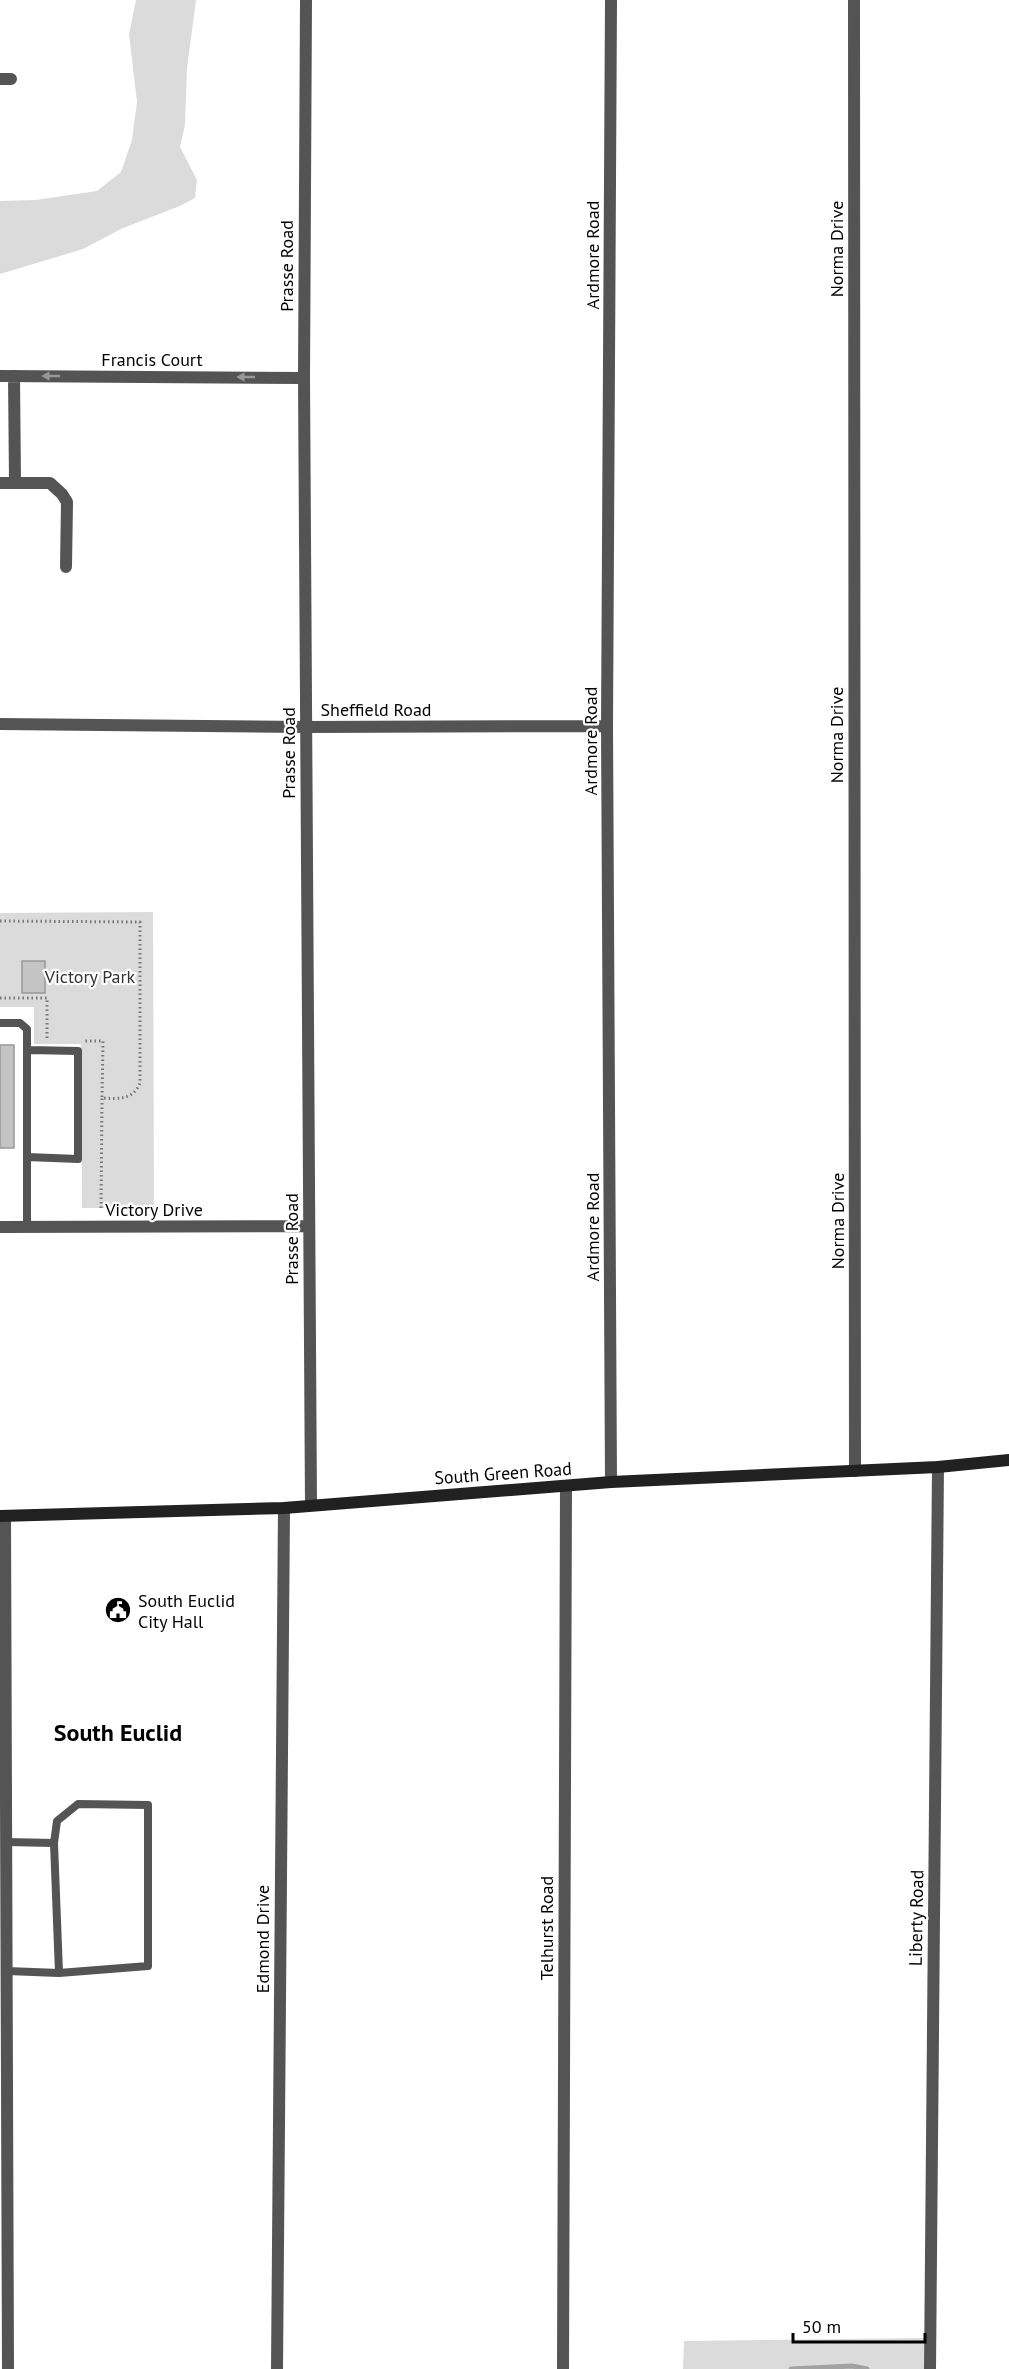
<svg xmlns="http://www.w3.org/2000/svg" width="1009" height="2369" font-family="'PT Sans',sans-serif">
<rect width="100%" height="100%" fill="#fff"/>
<!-- green -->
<path fill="#dbdbdb" d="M136,0h60l-9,68 -2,57 -5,22 17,33 -2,18 -15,8 -57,22 -40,21 -83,25v-73l35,-1 62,-9 24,-19 11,-32 5,-38 -8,-68z
M153,912l1,296h-72l-1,-164h-47v-37h-34v-94z
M931,2338l-1,31h-247l1,-28z"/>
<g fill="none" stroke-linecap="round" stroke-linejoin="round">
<!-- stream -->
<path stroke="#a2a2a2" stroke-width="5" d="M791,2369l61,-3 15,3"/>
</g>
<!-- building -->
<path fill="#c4c4c4" stroke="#989898" stroke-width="1.5" d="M22,961h23v32h-23z
M0,1045h14v103h-14z"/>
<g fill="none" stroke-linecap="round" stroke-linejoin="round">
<!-- path -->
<path stroke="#767676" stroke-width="3" stroke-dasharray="1.5 3" stroke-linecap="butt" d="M0,921l140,1v161c-7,17 -21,16 -38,15l1,-57h-18
M0,998h47v42
M101,1208l1,-110"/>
<!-- service -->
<path stroke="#545454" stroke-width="8" d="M0,1023h20l7,6v198
M27,1157l51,2v-108l-50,-1
M6,1842l48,1 5,130 -52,-2
M54,1843l3,-22 21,-17 70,1v161l-89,7"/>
<!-- minor -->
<path stroke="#545454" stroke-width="12" d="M306,0l-2,378 7,1127
M611,0l-4,726 4,756
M854,0l1,1471
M0,79h11
M0,376l304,2
M14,376l1,107
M0,483h50l12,11 5,8 -1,65
M0,724l306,3 301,-1
M0,1227l309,-1
M5,1516l3,853
M277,2369l7,-861
M563,2369l3,-882
M930,2369l8,-902"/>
<!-- secondary -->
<path stroke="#212121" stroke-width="12" d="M0,1516l284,-8 327,-26 327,-15 71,-7"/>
</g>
<!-- one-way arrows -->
<defs><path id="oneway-solid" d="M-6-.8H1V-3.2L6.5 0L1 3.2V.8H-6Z" transform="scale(1.5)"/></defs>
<g fill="#989898">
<use href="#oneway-solid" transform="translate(51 376) rotate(-180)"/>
<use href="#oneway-solid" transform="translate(246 377) rotate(-180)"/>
</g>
<!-- icons -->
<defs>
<g id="civic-disc" transform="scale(1.35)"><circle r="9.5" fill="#000" stroke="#fff"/><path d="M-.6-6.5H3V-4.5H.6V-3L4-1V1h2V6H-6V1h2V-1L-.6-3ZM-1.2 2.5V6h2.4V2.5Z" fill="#fff"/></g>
</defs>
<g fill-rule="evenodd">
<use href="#civic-disc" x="118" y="1610"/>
</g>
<g text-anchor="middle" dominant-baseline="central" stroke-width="4.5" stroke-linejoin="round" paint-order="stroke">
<!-- street labels -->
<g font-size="18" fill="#000" stroke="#fff">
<text transform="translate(836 249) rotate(-90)">Norma Drive</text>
<text transform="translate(592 255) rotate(-90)">Ardmore Road</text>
<text transform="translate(286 266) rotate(-90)">Prasse Road</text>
<text x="152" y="359">Francis Court</text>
<text x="376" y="709">Sheffield Road</text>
<text transform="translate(836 735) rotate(-90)">Norma Drive</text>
<text transform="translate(590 741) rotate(-90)">Ardmore Road</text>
<text transform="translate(288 753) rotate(-90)">Prasse Road</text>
<text x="154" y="1209">Victory Drive</text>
<text transform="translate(837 1221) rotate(-90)">Norma Drive</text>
<text transform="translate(592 1227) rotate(-90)">Ardmore Road</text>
<text transform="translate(291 1239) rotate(-90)">Prasse Road</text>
<text transform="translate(503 1473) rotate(-4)">South Green Road</text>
<text transform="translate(916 1918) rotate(-89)">Liberty Road</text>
<text transform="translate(546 1928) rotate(-90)">Telhurst Road</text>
<text transform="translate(262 1939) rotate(-90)">Edmond Drive</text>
</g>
<!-- park labels -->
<g font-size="18" fill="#323232" stroke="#fff">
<text x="90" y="976">Victory Park</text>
</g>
<!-- poi labels -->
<g font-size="18" fill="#000" stroke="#fff" text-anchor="start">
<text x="138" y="1600">South Euclid<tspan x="138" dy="21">City Hall</tspan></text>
</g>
<!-- district labels -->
<g font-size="24" font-weight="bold" fill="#000" stroke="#fff">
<text x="118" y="1732">South Euclid</text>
</g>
</g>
<!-- scale -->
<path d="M793 2333v9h132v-9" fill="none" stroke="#000000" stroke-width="3"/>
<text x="802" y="2333" font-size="18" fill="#000000" stroke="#ffffff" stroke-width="4.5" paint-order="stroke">50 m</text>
</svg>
